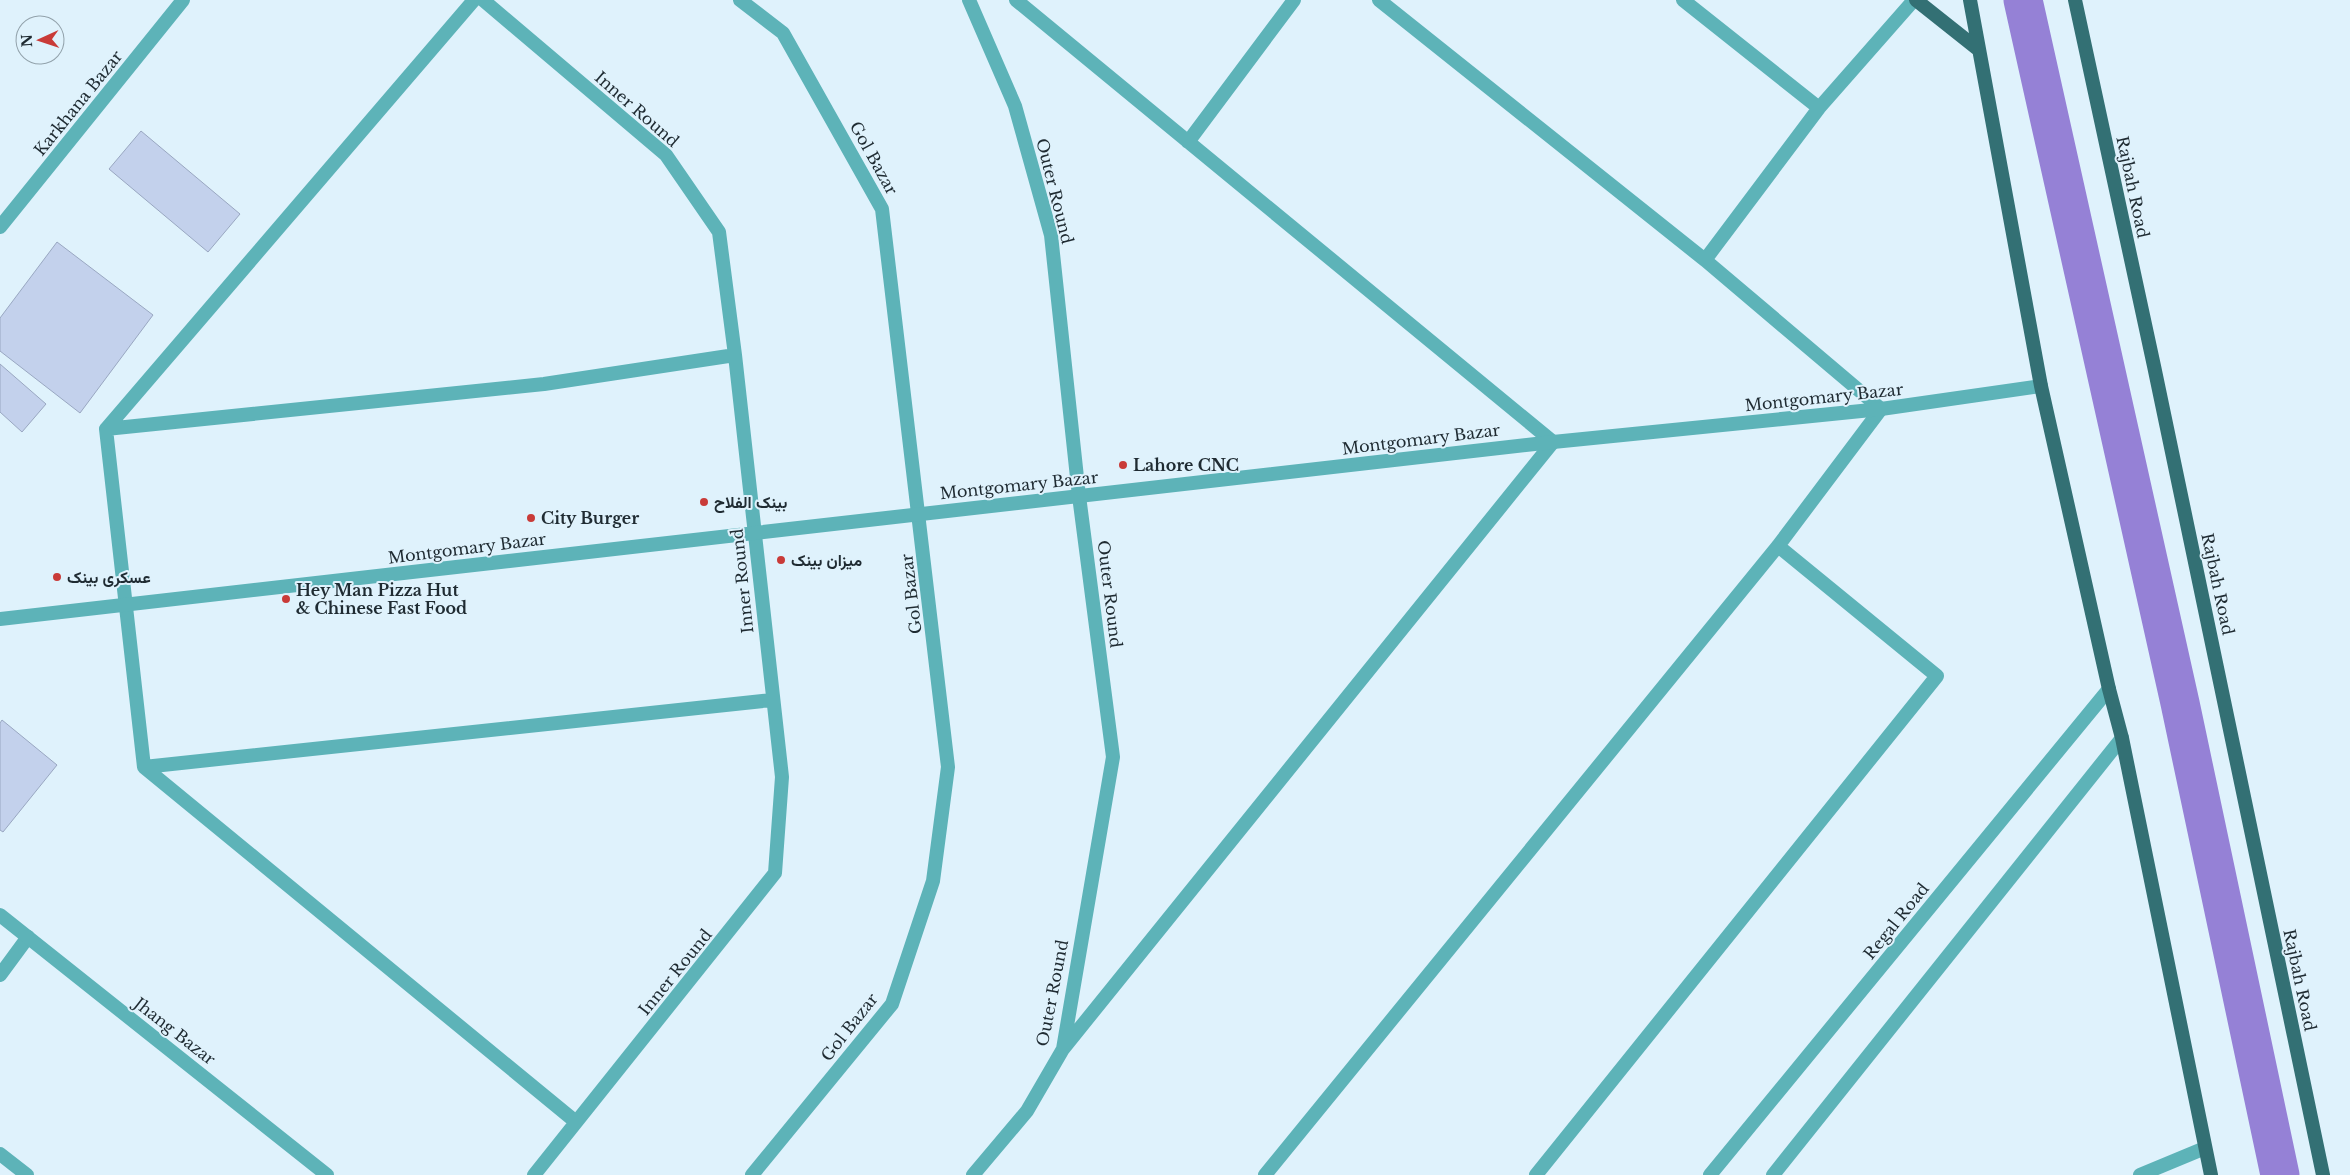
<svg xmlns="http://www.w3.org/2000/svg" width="2350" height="1175" font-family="'Libre Baskerville',Vazirmatn,serif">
<rect width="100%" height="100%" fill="#dff2fc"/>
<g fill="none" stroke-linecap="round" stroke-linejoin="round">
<!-- canal -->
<path stroke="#9581d6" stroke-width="39" d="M2023,0l157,703 100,472"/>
</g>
<!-- building -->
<path fill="#c3d1ec" stroke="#99a7c1" d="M141,131l99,83 -32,38 -99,-83z
M57,242l96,73 -73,98 -80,-62v-33z
M0,364l46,40 -24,28 -22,-20z
M2,720l55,45 -54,67 -3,-2v-107z"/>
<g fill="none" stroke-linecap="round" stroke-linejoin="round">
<!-- minor -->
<path stroke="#5db3b8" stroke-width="14" d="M474,0l-368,429 38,338 432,355
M483,0l183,155 53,77 16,123 47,422 -7,96 -241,302
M740,0l43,33 99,176 66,558 -15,114 -41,123 -140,171
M969,0l46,106 36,129 28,261 34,261 -50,292 -36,62 -54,64
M1016,0l537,442 -490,607
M1683,0l136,108
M1188,142l106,-142
M1705,260l114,-152 95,-108
M106,429l438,-45 191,-29
M144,767l628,-67
M0,975l28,-38
M0,1154l27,21
M1265,1175l513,-629 103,-137 -176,-149 -326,-260
M1536,1175l401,-499 -159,-130
M2140,1175l65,-27"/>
<!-- tertiary -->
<path stroke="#5db3b8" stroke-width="14" d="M0,227l183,-227
M0,619l1553,-177 328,-33 160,-23
M0,915l327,260
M1710,1175l399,-486
M1773,1175l349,-437"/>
<!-- primary -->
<path stroke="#337074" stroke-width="14" d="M1916,0l63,50
M1970,0l71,386 68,303 13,49 89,437
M2075,0l79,366 169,809"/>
</g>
<!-- markers -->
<g fill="#c93b38" stroke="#dff2fc" stroke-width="2">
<circle cx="1123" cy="465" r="5"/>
<circle cx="704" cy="502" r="5"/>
<circle cx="531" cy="518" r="5"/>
<circle cx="781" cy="560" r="5"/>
<circle cx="57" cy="577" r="5"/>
<circle cx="286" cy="599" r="5"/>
</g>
<g text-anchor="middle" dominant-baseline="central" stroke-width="4" stroke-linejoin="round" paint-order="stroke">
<!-- street labels -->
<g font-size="16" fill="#1f2b32" stroke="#dff2fc">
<text transform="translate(78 103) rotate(-51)">Karkhana Bazar</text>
<text transform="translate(637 109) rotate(41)">Inner Round</text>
<text transform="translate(874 158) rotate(61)">Gol Bazar</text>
<text transform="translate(2133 187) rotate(78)">Rajbah Road</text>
<text transform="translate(1055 191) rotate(76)">Outer Round</text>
<text transform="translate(1824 397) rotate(-6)">Montgomary Bazar</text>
<text transform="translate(1421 439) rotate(-7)">Montgomary Bazar</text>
<text transform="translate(1019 485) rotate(-6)">Montgomary Bazar</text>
<text transform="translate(467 548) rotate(-7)">Montgomary Bazar</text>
<text transform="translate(742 581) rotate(-96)">Inner Round</text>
<text transform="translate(2218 584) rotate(78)">Rajbah Road</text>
<text transform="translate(911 594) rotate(-97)">Gol Bazar</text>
<text transform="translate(1110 594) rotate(83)">Outer Round</text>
<text transform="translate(1896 921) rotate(-51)">Regal Road</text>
<text transform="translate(675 972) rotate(-51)">Inner Round</text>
<text transform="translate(2300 980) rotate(78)">Rajbah Road</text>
<text transform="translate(1052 993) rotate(-79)">Outer Round</text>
<text transform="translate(849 1027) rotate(-52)">Gol Bazar</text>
<text transform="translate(175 1031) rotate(38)">Jhang Bazar</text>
</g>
<!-- poi labels -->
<g font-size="16" font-weight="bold" fill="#1f2b32" stroke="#dff2fc" text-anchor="start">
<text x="1133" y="465">Lahore CNC</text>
<text x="714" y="502">بینک الفلاح</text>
<text x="541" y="518">City Burger</text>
<text x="791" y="560">میزان بینک</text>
<text x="67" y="577">عسکری بینک</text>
<text x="296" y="590">Hey Man Pizza Hut<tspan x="296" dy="18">&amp; Chinese Fast Food</tspan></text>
</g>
</g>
<!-- north arrow -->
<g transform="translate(40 40) rotate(267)"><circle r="24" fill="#dff2fc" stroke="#92a2ab"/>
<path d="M0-4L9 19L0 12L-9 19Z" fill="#c93b38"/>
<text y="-8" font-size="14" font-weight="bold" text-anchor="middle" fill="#1f2b32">N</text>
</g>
</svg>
